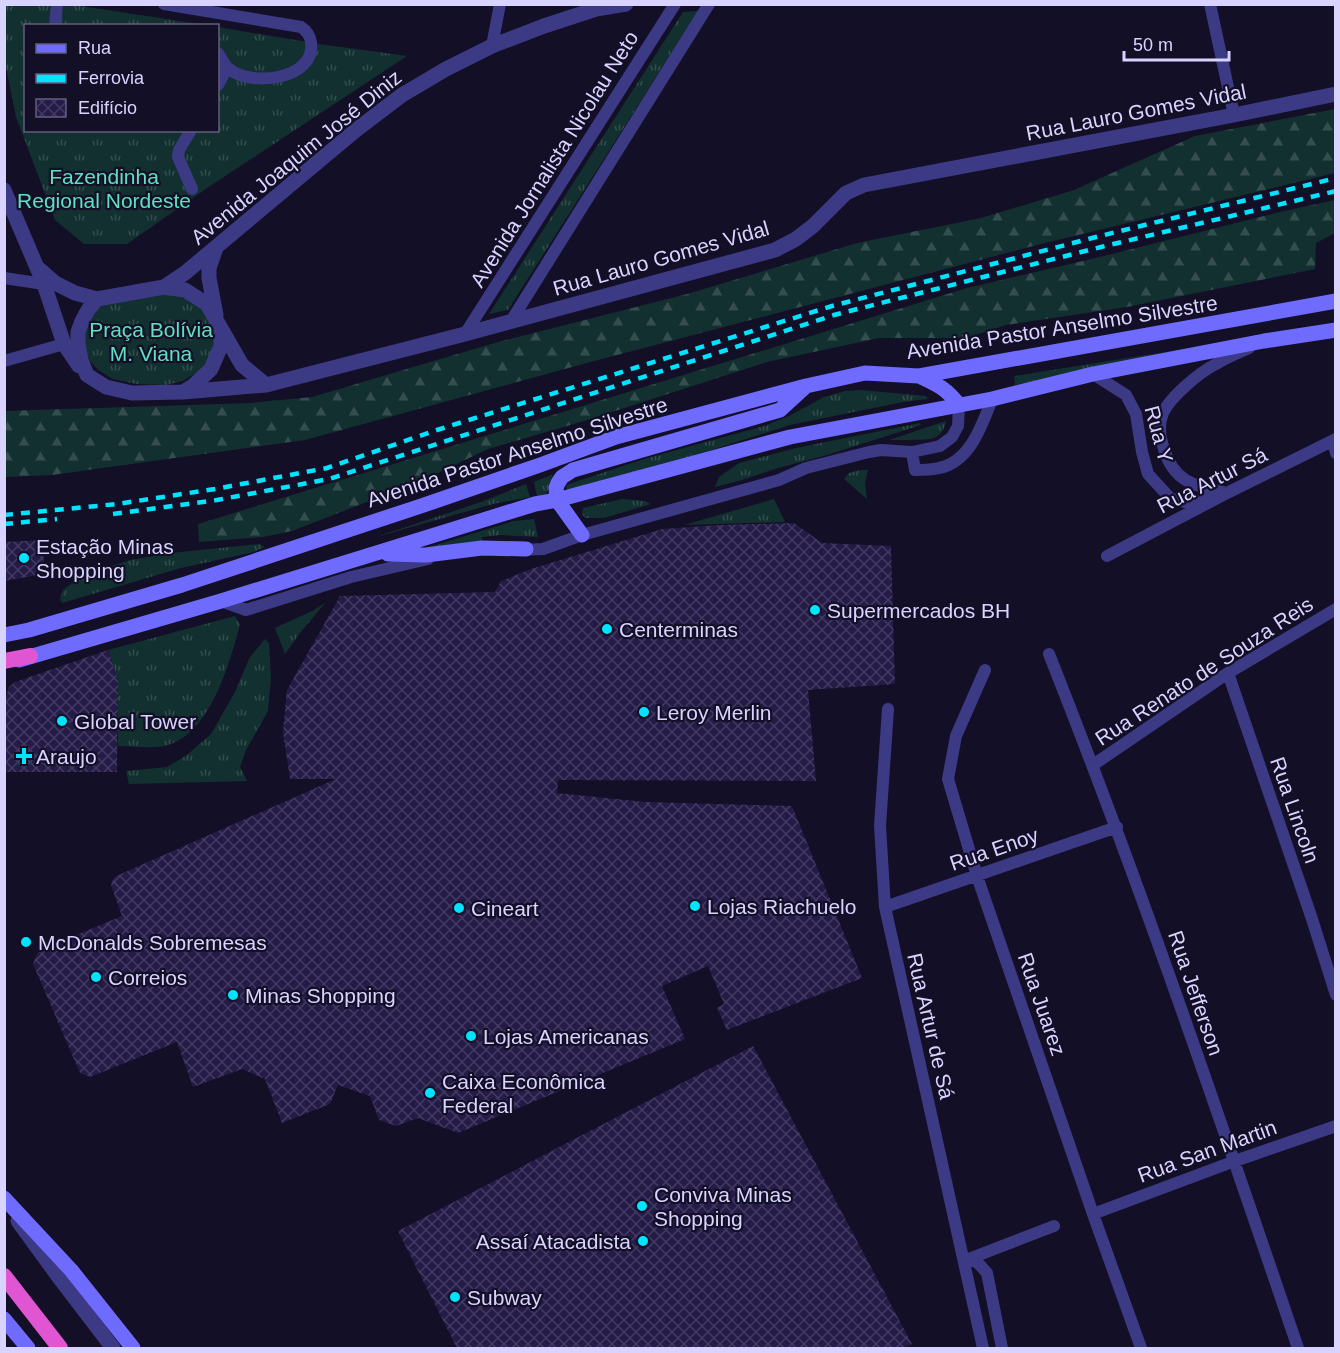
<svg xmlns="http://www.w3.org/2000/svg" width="1340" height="1353" font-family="Helvetica,sans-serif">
<defs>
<pattern id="grass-tufts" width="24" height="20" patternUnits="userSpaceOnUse" patternTransform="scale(1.5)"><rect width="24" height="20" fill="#12302f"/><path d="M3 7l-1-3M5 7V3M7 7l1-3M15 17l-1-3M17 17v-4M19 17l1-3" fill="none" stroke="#344d4e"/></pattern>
<pattern id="forest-firs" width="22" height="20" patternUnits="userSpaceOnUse" patternTransform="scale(1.5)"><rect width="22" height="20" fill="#12302f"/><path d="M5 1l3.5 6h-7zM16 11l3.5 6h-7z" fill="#344d4e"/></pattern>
<pattern id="building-cross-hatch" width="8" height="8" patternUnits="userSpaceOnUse" patternTransform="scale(1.5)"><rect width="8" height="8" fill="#241b47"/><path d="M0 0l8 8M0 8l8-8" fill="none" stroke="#433b63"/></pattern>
</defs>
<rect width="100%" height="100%" fill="#130f26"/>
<!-- grass -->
<path fill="url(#grass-tufts)" d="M4,5h70l132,20 -180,1v104h192v-103l101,17 88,12 -197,130 -83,58h-43l-29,-24 -39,-103 -11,-55z
M698,11l-190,299 -19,4 194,-302z
M159,294l22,2 10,3 21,19 4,26 -6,15 -11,12 -16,10 -17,4 -30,-1 -23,-5 -15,-9 -8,-9 -6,-11 -1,-10 5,-22 9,-11 25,-8z
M1260,337l-245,48 -1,-9z
M861,390l65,6 2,3 -25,3 -113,23 -82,26 -139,39 -2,-1 -1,-3 3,-2 75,-25 120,-33 25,-10 35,-19 21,-6z
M946,421c-4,22 -21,18 -38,19 -6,0 -13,0 -19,0z
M920,423l1,2 -94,30 -49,13 -36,12 -27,7 4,-10 20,-14 57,-15z
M859,470h9l-3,13 2,16 -23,-20 5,-6z
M553,474l-6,19 -10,3 -3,-14z
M526,484l4,13 -37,7 -117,33 105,-35z
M622,499l23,2 6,3 -47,14h-19l-3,-4 1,-6z
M774,499l11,23 -101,3z
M534,519l4,18 -37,-2 -19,2v5l-56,6 88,-27z
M259,544l5,3 -10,5 -73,16 -119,35 -2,-4 3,-9 20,-15 47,-15 41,-7z
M325,603l-25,30 -15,21 -10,-26 37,-17z
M235,616l5,9c-11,39 -30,111 -76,121 -15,3 -31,0 -46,0v-66l-10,-30z
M265,639l4,4 2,35 -3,33 -22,39 -6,17 7,14 -118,3 -3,-13 41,-4 20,-12 24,-21 24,-42 15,-35z"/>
<!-- forest -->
<path fill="url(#forest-firs)" d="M1335,109v64l-294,71 -447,117 -289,79 -253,35 -47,2v-66l245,-8 62,-6 186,-55 189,-48 170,-51 124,-25 93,-28 121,-54z
M1335,200v33l-19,10 -1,26 -188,38 -121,18 -40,13h-87l-112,24 -183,59 -96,28 -67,32 -129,50 -29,6 -64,5 -1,-18 769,-236 133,-31 180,-45z"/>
<!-- building -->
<path fill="url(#building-cross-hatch)" d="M794,523l28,20 69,3 4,138 -87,6 8,91 -258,-1 -1,13 88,9 147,4 70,172 -135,52 -10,-22 7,-4 -16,-38 -46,20 23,53 -227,94 -40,-15 -22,8 -17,-6 -9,-24 -32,-11 -8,19 -48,19 -17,-44 -23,-10 -49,18 -16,-45 -87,35 -10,-4 -47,-109 5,-13 84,-35 -11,-31 3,-8 222,-98h-46l-7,-47 4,-42 53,-94 155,-4 6,-11 30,-12 131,-40 59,-4z
M43,540l1,34 -40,7v-39z
M108,650l10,30 -1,92h-112l1,-76 3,-9 6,-5z
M753,1046l159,298 -9,4h-446l-59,-117z"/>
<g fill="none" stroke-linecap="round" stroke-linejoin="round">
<!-- minor -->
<path stroke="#3d3a85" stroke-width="12" d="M164,4l137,23c6,4 9,8 10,15 5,38 -60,45 -82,27 -5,-4 -8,-11 -11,-16
M1210,4l24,111
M55,26l2,-22
M492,46l8,-42
M218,85l9,-17
M191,130l-12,20 -1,7 14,32
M4,278l40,6
M511,321l198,-317
M465,334l210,-330
M4,361l60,-17
M1093,374l33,21 10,19 6,38 6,22 22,24 18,5 20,-5
M1333,441l3,12
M912,452l3,18c8,0 16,0 24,-2 31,-6 43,-43 53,-69
M1227,493c-31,-7 -53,-10 -63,-44 -4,-11 -6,-24 -1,-36 7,-16 37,-41 53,-49 10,-6 22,-11 33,-16
M519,550l24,-1 39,-14 197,-55 27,-12 63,-16 12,-2 31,2 28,-6 12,-9 6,-11 1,-21
M1107,556l120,-63 109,-54
M221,601l25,9 105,-33 77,-18
M1049,654c91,229 170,462 249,694
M985,670l-29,66 -8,43 29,97 116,338 48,134
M1228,673l84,246 24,76
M888,709l-8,117 5,81 98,441
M1093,765l135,-92 108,-64
M885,907l232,-80
M1093,1214l142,-53 101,-35
M969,1259l9,4 9,10 15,75
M966,1260l88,-34"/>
<!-- tertiary -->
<path stroke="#3d3a85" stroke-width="15" d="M4,190l40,94 20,60 15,22
M39,269l16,14 20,10 22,6
M164,287l21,-14 171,-143 46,-35 44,-26 46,-23 52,-20 52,-17 30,-5
M216,315l-7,-37v-10l7,-20
M221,329v17l-10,23 -18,17 -10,6 -51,1 -26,-6 -19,-12 -6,-15 -3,-16v-12l4,-11 6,-11 9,-11 67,-12 21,3 22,14 35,61 24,20
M183,392l83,-7 199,-51 310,-84 21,-11 17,-13 33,-33 18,-8 370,-70 102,-21
M18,1221l43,59 52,68"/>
<!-- secondary -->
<path stroke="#6f6bff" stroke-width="15" d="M919,376c19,9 27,12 40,29
M582,535l-25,-35 -1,-12 2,-5 4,-6 11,-7 207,-60 24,-22
M388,554l38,1 56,-7 44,1
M4,635l25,-5 153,-45 233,-77 125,-43 76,-28 190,-51 59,-13 54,3 417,-75
M19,660l202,-59 314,-97 22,-4 233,-63 202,-38 101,-25 171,-33 72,-11
M4,1198l67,72 62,78
M4,1319l24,29"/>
<!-- trunk -->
<path stroke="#e055d1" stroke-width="16" d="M4,661l26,-5
M4,1276l56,72"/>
<!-- rail -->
<path stroke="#00e5ff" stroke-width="4.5" stroke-dasharray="9 8" stroke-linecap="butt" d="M113,514l104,-14 112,-21 505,-164 267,-68 235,-56
M4,515l113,-11 98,-15 112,-21 110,-38 395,-124 264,-69 240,-59
M4,524l53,-5"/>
</g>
<!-- markers -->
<g fill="#00e5ff" stroke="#130f26" stroke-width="2">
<circle cx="24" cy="558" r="6"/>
<circle cx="815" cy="610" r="6"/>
<circle cx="607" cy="629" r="6"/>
<circle cx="644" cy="712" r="6"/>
<circle cx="62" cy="721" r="6"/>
<path d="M21 747h6v6h6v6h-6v6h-6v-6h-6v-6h6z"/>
<circle cx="695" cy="906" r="6"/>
<circle cx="459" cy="908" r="6"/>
<circle cx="26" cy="942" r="6"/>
<circle cx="96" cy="977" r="6"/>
<circle cx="233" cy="995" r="6"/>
<circle cx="471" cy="1036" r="6"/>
<circle cx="430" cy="1093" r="6"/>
<circle cx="642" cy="1206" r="6"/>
<circle cx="643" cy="1241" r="6"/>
<circle cx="455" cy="1297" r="6"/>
</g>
<g text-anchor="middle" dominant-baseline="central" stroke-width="4.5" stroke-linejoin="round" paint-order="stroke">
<!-- street labels -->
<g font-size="21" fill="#d9d4ff" stroke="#130f26">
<text transform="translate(1136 112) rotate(-11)">Rua Lauro Gomes Vidal</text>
<text transform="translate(296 157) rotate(-39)">Avenida Joaquim José Diniz</text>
<text transform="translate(554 159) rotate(-58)">Avenida Jornalista Nicolau Neto</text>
<text transform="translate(661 258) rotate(-16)">Rua Lauro Gomes Vidal</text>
<text transform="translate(1062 327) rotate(-9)">Avenida Pastor Anselmo Silvestre</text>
<text transform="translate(1159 434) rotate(75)">Rua Y</text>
<text transform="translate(517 452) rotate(-18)">Avenida Pastor Anselmo Silvestre</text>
<text transform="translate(1212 480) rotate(-27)">Rua Artur Sá</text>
<text transform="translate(1204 671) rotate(-33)">Rua Renato de Souza Reis</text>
<text transform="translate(1295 810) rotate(71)">Rua Lincoln</text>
<text transform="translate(994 849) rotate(-19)">Rua Enoy</text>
<text transform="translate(1196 993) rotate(71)">Rua Jefferson</text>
<text transform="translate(1042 1004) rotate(71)">Rua Juarez</text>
<text transform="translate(931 1026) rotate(77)">Rua Artur de Sá</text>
<text transform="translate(1207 1151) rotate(-20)">Rua San Martin</text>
</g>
<!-- park labels -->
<g font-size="21" fill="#5fe0c0" stroke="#130f26">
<text x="104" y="176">Fazendinha<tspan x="104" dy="24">Regional Nordeste</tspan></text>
<text x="151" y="329">Praça Bolívia<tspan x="151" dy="24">M. Viana</tspan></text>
</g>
<!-- poi labels -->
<g font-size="21" fill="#d9d4ff" stroke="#130f26" text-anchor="start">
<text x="36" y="546">Estação Minas<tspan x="36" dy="24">Shopping</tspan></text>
<text x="827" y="610">Supermercados BH</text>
<text x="619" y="629">Centerminas</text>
<text x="656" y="712">Leroy Merlin</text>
<text x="74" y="721">Global Tower</text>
<text x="36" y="756">Araujo</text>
<text x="707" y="906">Lojas Riachuelo</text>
<text x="471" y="908">Cineart</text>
<text x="38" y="942">McDonalds Sobremesas</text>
<text x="108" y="977">Correios</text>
<text x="245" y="995">Minas Shopping</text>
<text x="483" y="1036">Lojas Americanas</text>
<text x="442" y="1081">Caixa Econômica<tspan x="442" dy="24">Federal</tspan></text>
<text x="654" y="1194">Conviva Minas<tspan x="654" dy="24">Shopping</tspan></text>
<text x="631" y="1241" text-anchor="end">Assaí Atacadista</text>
<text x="467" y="1297">Subway</text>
</g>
</g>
<!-- border -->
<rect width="1340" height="1353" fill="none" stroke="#d9d4ff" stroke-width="12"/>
<!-- legend -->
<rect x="24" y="24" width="195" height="108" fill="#130f26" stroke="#625e7d" stroke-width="1.5"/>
<rect x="36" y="44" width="30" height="9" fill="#6f6bff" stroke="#625e7d" stroke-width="1.5"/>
<text x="78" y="54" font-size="18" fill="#d9d4ff">Rua</text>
<rect x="36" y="74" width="30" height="9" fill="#00e5ff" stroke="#625e7d" stroke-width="1.5"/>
<text x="78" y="84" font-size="18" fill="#d9d4ff">Ferrovia</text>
<rect x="36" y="99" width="30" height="18" fill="url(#building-cross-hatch)" stroke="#625e7d" stroke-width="1.5"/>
<text x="78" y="114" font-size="18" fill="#d9d4ff">Edifício</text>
<!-- scale -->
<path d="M1124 51v9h105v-9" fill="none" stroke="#d9d4ff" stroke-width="3"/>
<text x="1133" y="51" font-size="18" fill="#d9d4ff" stroke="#130f26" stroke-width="4.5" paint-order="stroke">50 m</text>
</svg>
